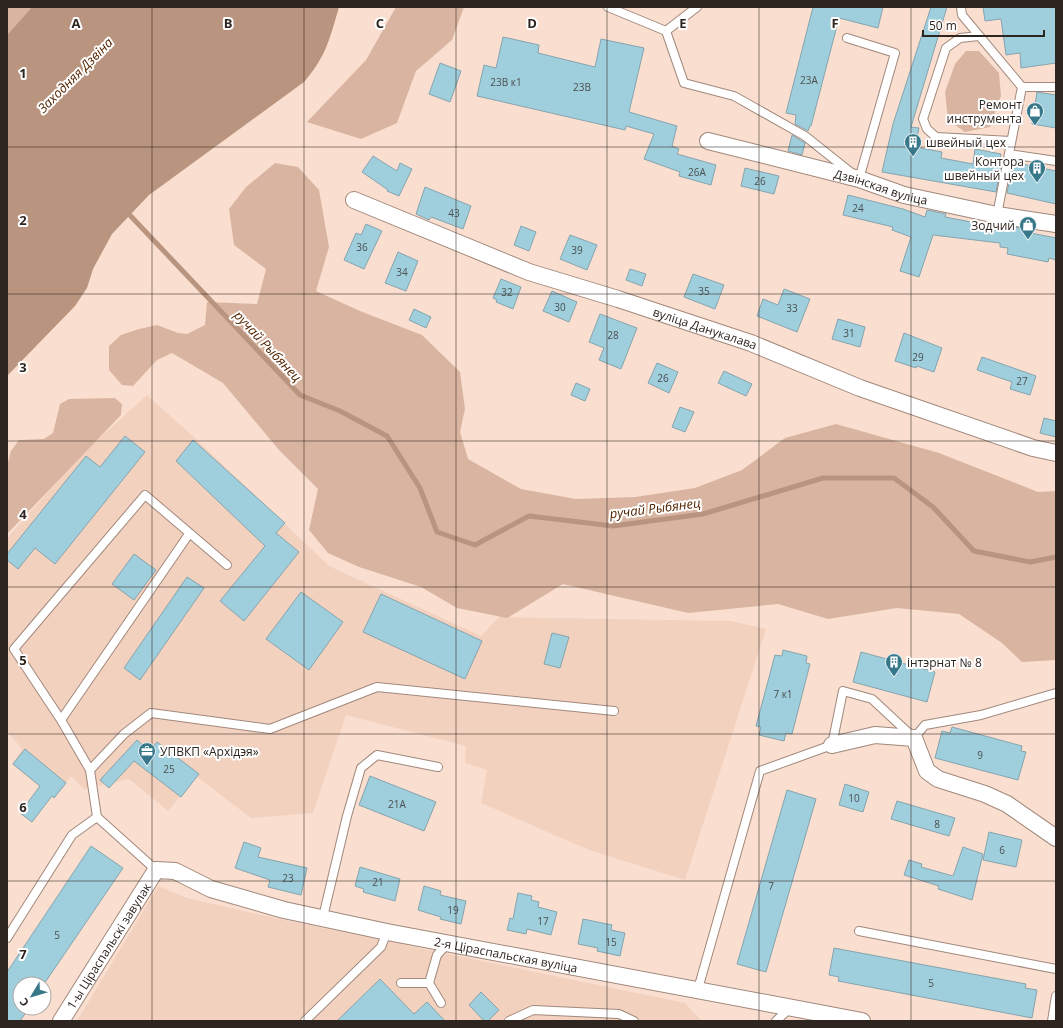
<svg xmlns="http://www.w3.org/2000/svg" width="1063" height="1028" font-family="'Open Sans',sans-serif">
<rect width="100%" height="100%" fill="#fadfd0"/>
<!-- built -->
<path fill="#f3d1bf" d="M147,395l48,43 134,128 152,70 18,-19 232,4 35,8 -81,251 -96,-30 -108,-47 6,-33 -22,-7 1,-17 -120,-31 -33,98 -62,5 -54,-41 -29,34 -39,-32 -45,10 -13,-13 -17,23 -42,-35 10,-15 -15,-18v-193l76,-85z
M158,886l29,12 97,22 401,83 17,18h-625z"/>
<!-- green -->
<path fill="#d9b5a1" d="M7,7h25l-25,28z
M396,7h68l-12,33 -36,31 -19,52 -36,16 -54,-17 59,-62z
M966,51h13l20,22 2,23 -11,31 -25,5 -17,-12 -3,-28 10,-28z
M275,163l23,4 21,23 10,57 -13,44 44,20 62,24 38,37 5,37 -5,23 8,27 53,30 55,10 59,-2 60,-9 47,-18 43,-32 51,-14 103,29 99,39 18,-1v169l-34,2 -20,-19 -43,-29 -62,-6 -69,11 -50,-15 -90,9 -125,-29 -56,34 -50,-10 -36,-21 -62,-20 -31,-14 -19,-23 9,-41 -39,-39 -56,-67 -51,-30 -15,7 -24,26 -11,-1 -13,-15v-24l12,-11 18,-6 18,-4 21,8 9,1 18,-9 2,-23 50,2 9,-35 -32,-24 -5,-36 17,-22z
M115,398l7,6 -1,11 -114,119v-68l4,-15 8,-11 25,-1 9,-6 7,-29 9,-5z"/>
<!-- water -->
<path fill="#b9947f" d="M32,7h307c-9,31 -13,50 -35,75l-155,113 -37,39 -19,35 -6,19 -12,18 -68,70v-341z"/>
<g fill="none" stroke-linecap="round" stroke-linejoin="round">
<!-- stream -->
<path stroke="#b9947f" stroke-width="5" d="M125,210l175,185 40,16 47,25 33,52 17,44 38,13 54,-29 84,10 90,-12 120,-36h71l39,29 41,44 56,11 26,-5"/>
</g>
<!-- building -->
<path fill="#9fcedd" stroke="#86a4ad" d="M813,7h70l-5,21 -39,-10 -28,108h-1l-2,5 -13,-7 1,-9 -10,-2z
M931,7h16l-36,120 8,1 -4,19 27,5 -1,6 32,6 2,-15 26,5 -1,6h2l-6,32 -114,-20 11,-48z
M983,7h73v56l-35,5 -1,-15 -14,2 -5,-36 -16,2z
M503,37l36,8 -1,8 57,14 6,-28 43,9 -15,64 48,14 -5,20 7,3 -2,5 39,11 -5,20 -32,-9 1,-4 -36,-13 10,-25 -28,-8 -1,4 -148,-34 7,-31 12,3z
M440,63l21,8 -11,31 -21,-8z
M1037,92l19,3v33l-24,-4z
M792,135l13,8 -3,12 -14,-4z
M373,156l24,15 3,-8 12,6 -13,27 -12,-5 1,-1 -26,-18z
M1013,162l43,9v33l-49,-11z
M745,168l34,8 -5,18 -33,-8z
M425,187l46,19 -8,23 -32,-12 -2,3 -13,-6z
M848,195l55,14 22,8 2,-7 19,4 -1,3 58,11 1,-2 23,3 -1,3 30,6v22l-7,-2 -1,4 -41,-8 1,-6 -8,-1v-4l-67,-8 -14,42 -19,-6 11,-34 -19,-7 1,-3 -50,-12z
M366,224l16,7 -18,38 -20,-9 12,-27 5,2z
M521,226l15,6 -7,19 -15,-6z
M570,235l27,10 -10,25 -27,-11z
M398,252l20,9 -12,30 -21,-8z
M630,269l16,5 -4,12 -16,-6z
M693,274l31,11 -9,24 -31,-12z
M501,279l20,8 -8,22 -17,-7 1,-2 -4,-2z
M784,289l26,10 -13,33 -40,-16 6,-17 15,6z
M552,291l25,11 -8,20 -26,-11z
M414,309l17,8 -5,11 -17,-8z
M600,314l37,14 -16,41 -22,-9 5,-12 -15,-6z
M838,319l27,8 -5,20 -28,-8z
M904,333l38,15 -8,24 -17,-6 -1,2 -21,-7z
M982,357l54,19 -6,19 -20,-6 2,-7 -35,-12z
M657,363l21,9 -9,21 -21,-10z
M724,371l28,13 -6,12 -28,-13z
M576,383l14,6 -5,12 -14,-6z
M680,407l14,5 -9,20 -13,-5z
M1044,418l12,3v16l-16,-4z
M125,436l20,16 -90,112 -20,-16 -17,21 -11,-9v-6l79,-98 14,11z
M193,440l92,83 -9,10 23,19 -55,69 -24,-20 45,-55 -89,-85z
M134,554l22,16 -22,30 -22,-16z
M187,577l17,11 -64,92 -16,-12z
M301,592l42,30 -34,48 -43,-31z
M381,594l101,47 -17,38 -102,-47z
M552,633l17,4 -9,31 -16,-4z
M783,650l24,6 -1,7 4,1 -18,70 -6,-1 -2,8 -25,-6 2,-8 -5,-1 19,-71 7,1z
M861,652l74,20 -8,30 -74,-20z
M952,727l70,19 -1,5 5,1 -8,28 -83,-22 7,-27 8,2z
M137,740l12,11 8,-9 42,32 -18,23 -47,-36 -25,27 -9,-8z
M25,749l41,34 -12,15 -2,-2 -20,26 -12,-9 20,-27 -27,-22z
M370,776l66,26 -12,29 -65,-26z
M845,784l24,8 -6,20 -24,-7z
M787,790l29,9 -50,173 -29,-8z
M897,801l58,17 -6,18 -58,-17z
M989,832l33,8 -6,27 -33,-7z
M244,842l17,6 -3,9 49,11 -6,27 -33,-8 2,-7 -35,-12z
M91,846l32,22 -79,116h-24v24h9l-9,13h-13v-49z
M963,847l20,7 -11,46 -34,-11 1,-3 -35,-11 5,-15 13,4 -1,3 32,9z
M360,867l40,12 -5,22 -32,-9 1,-3 -9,-3z
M424,886l17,5 -1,4 26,6 -5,23 -21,-5 1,-2 -23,-7z
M518,893l14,3 -1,4 8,2 -1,5 19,5 -6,23 -24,-6 -1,5 -19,-4 3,-12 3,1z
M583,919l29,6 -1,5 14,3 -5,23 -23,-5 1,-3 -20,-4z
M834,948l192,36 -1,4 12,2 -5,28 -194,-37 1,-4 -10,-2z
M380,979l34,35 13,-12 18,19h-108z
M481,992l18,18 -11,11h-4l-15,-16z"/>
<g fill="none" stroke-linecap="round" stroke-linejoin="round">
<!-- lane casing -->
<g stroke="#a1887b" stroke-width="10">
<path id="lane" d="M608,7l58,24 18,52 50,13 71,40 54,43 36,-126 -48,-15
M961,7l1,8 60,72h34
M666,31l31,-24
M979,36l-19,2 -14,10 -23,71 4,10 9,8 75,4
M1009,154l47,7
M997,215l25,-128
M61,720l-47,-71 131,-154 82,70
M90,770l34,-36 27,-21 119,16 107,-42 237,24
M156,870l-59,-53 -7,-47 -29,-50 128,-186
M323,917l24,-101 14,-48 16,-13 61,12
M859,931l197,38
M7,938l65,-103 25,-18
M401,983h28l8,-28 11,-12
M429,983l12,20
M698,989l62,-218 72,-26 11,-54 29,8 42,39 11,-13 56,-10 75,-22
M305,1021l76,-74 6,-15
M509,1021l24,-11 86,4 15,7
M776,1021l14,-13
M1052,1021l4,-25"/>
</g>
<!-- street casing -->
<g stroke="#a1887b" stroke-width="18">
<g id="street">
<path id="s1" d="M708,141l151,38 45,16 93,20 59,9"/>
<path id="s2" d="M354,200l175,72 89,27 133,44 109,45 173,60 23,5"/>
<path d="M832,745l43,-10 39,3 13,33 11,8 47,15 22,10 49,34"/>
<path id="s3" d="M61,1021l95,-151 19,1 36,18 73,21 103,22 475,89"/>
</g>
</g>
<!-- lane -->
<use href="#lane" stroke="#fff" stroke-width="8"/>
<!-- street -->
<use href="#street" stroke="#fff" stroke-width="16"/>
</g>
<!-- grid -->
<path fill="none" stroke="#2f2520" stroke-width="1" stroke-opacity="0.55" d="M152,7v1014M304,7v1014M456,7v1014M607,7v1014M759,7v1014M911,7v1014M7,147h1049M7,294h1049M7,441h1049M7,587h1049M7,734h1049M7,881h1049"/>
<!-- icons -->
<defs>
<g id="shop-pin" transform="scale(0.9)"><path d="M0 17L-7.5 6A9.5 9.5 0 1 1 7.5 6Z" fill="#36778a" stroke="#fff"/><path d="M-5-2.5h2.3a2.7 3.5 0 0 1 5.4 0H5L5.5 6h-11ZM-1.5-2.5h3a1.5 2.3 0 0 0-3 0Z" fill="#fff"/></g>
<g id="building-pin" transform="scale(0.9)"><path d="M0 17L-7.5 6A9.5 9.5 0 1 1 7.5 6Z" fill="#36778a" stroke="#fff"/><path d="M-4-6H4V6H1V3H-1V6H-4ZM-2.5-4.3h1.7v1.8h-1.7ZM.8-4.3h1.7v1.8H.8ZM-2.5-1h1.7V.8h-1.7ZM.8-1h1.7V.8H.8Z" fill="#fff"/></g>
<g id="office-pin" transform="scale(0.9)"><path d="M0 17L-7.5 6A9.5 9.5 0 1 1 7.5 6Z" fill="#36778a" stroke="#fff"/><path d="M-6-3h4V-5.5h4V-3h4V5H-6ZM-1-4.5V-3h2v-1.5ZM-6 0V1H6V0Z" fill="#fff"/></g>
</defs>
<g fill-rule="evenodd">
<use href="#shop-pin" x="1035" y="111"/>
<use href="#building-pin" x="913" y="142"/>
<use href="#building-pin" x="1037" y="168"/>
<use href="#shop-pin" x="1028" y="225"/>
<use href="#building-pin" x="894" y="662"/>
<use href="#office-pin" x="147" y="751"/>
</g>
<g text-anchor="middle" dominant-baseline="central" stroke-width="4" stroke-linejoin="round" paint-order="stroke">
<!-- number labels -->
<g font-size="10" fill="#4b4f4f">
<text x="809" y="80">23А</text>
<text x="506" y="82">23В к1</text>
<text x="582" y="87">23В</text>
<text x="697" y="172">26А</text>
<text x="760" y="181">26</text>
<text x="858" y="208">24</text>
<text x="454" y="213">43</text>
<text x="362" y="247">36</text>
<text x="577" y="250">39</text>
<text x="402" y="272">34</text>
<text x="704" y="291">35</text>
<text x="507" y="292">32</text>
<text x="560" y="307">30</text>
<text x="792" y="308">33</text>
<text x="849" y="333">31</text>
<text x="613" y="335">28</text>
<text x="918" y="357">29</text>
<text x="663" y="378">26</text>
<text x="1022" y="381">27</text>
<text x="783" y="694">7 к1</text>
<text x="980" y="755">9</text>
<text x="169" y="769">25</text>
<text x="854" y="798">10</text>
<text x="397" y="804">21А</text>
<text x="937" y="824">8</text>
<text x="1002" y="850">6</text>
<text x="288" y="878">23</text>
<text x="378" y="882">21</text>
<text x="771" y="886">7</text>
<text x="453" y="910">19</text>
<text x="543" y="921">17</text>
<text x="57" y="935">5</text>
<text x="611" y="942">15</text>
<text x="931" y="983">5</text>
</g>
<!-- poi labels -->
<g font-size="12" fill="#2f2520" stroke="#fff" text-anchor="end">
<text x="1022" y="104">Ремонт<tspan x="1022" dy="14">инструмента</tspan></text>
<text x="926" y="142" text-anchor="start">швейный цех</text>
<text x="1024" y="161">Контора<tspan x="1024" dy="14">швейный цех</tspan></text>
<text x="1015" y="225">Зодчий</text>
<text x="907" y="662" text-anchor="start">інтэрнат № 8</text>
<text x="160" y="751" text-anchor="start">УПВКП «Архідэя»</text>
</g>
<!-- street labels -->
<g font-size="12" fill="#2f2520" stroke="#fff">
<text stroke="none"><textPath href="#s1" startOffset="179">Дзвінская вуліца</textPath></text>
<text stroke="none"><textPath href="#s2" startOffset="374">вуліца Данукалава</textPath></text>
<text stroke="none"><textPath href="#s3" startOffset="89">1-ы Ціраспальскі завулак</textPath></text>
<text stroke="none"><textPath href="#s3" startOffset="540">2-я Ціраспальская вуліца</textPath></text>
</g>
<!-- water labels -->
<g font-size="13" font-style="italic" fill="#532400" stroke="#fff">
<text transform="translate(75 75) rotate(-45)">Заходняя Дзвіна</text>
<text transform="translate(268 346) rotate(47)">ручай Рыбянец</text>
<text transform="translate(655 508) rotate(-7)">ручай Рыбянец</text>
</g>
</g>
<g font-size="13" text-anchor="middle" font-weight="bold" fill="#2f2520" stroke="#fff" stroke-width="4" stroke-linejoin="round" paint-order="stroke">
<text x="76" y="28">A</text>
<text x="228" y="28">B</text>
<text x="380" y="28">C</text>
<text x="532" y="28">D</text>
<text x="683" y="28">E</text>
<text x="835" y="28">F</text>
<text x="23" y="78">1</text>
<text x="23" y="225">2</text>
<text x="23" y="372">3</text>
<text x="23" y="519">4</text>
<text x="23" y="665">5</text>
<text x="23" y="812">6</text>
<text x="23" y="959">7</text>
</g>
<!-- border -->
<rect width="1063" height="1028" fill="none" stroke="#2f2520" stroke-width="16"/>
<!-- north arrow -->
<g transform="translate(32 996) rotate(232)"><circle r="19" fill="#ffffff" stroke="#aca8a6"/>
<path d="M0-3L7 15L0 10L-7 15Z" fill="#36778a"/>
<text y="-6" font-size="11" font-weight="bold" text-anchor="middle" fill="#2f2520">С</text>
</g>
<!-- scale -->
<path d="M923 30v6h121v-6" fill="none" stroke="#2f2520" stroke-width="2"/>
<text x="929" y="30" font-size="12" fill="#2f2520" stroke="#ffffff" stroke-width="3" paint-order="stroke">50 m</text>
</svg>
